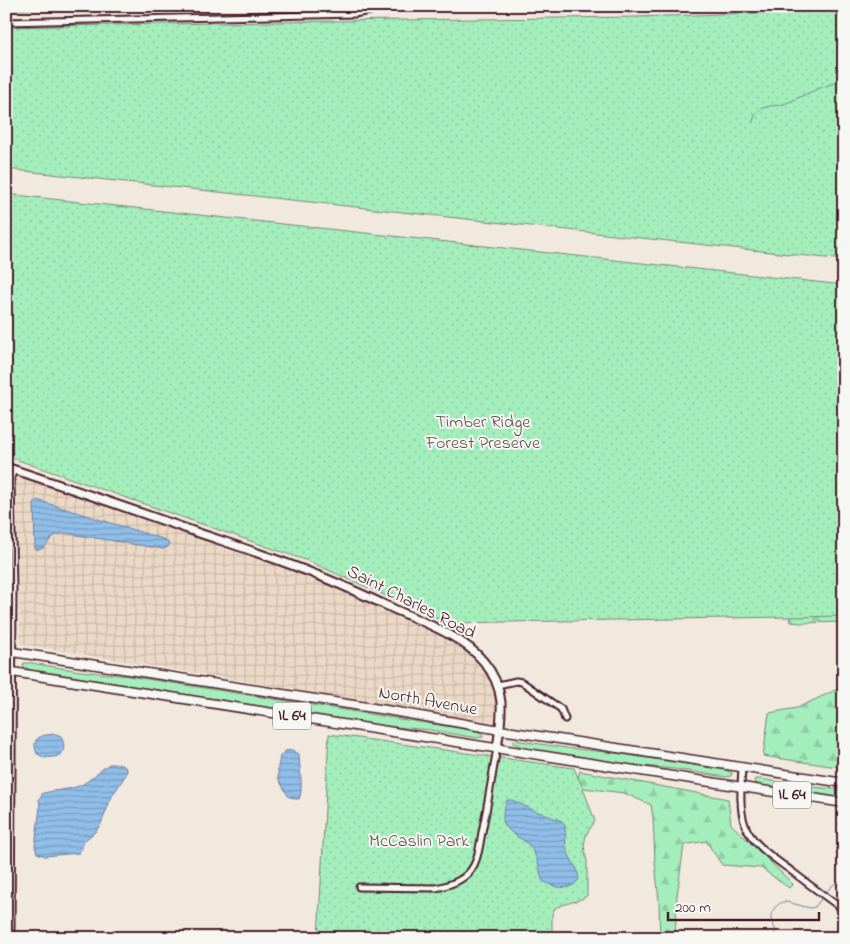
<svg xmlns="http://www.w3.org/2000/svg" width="850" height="944" font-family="'Indie Flower',sans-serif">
<defs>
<pattern id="industrial-grid" width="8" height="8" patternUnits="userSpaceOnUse" patternTransform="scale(1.25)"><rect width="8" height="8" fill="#ebd9c6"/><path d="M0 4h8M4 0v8" fill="none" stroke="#cbbaaa"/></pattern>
<pattern id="forest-firs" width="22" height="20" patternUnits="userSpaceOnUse" patternTransform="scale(1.25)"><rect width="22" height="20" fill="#a4eebc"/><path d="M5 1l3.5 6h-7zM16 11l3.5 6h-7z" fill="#8fcca2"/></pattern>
<pattern id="park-dots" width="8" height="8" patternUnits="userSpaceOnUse" patternTransform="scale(1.25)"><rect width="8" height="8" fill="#a4eebc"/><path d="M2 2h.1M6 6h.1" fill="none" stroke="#8fcca2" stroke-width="1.8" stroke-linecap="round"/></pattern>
<pattern id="water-rules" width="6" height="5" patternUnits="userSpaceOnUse" patternTransform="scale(1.25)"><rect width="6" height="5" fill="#8fbee9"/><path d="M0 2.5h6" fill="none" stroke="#779abd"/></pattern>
</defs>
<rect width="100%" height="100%" fill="#f1e9de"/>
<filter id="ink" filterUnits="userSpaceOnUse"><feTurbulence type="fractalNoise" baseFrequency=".02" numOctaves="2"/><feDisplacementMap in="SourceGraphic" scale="10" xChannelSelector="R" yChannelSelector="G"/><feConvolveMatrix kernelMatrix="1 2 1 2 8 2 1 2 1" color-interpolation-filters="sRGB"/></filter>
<g filter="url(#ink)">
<!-- industrial -->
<path fill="url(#industrial-grid)" d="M16,475l312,108 113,51 28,20 18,20 7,16 1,12 -1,21 -474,-79z"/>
<!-- grass -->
<path fill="#a4eebc" stroke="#778674" d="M24,663h7l49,8 48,5 349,55 6,3v3l-6,1 -47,-8 -45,-4 -333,-53 -22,-3 -7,-4z
M514,740l53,8 48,5 110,17 7,3 -1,3 -5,1 -52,-8 -50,-5 -99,-16 -12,-5z
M755,779h5l53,8 31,3v9l-82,-13 -8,-4z"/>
<!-- forest -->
<path fill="url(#forest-firs)" stroke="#778674" d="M258,6h67v5l-68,2z
M844,608v14l-44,1 -9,-1 -2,-4 11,-5z
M844,686v82l-81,-12 6,-43 28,-5z
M580,771l148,28 3,25 62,60 -4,4 -28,-20 -39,-3 -16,-24 -22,4 -7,50 -2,43h-15l-1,-37 -4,-39 -2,-45 -2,-12 -27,-12 -41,-5 -5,-10z"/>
<!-- park -->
<path fill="url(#park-dots)" stroke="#778674" d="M6,6h138l-138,4z
M844,10v250l-838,-91v-142l323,-6 307,-4z
M6,194l838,91v331l-397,7 -139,-62 -302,-105z
M329,734l245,34 9,20 12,33 -9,14 -2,11 3,16v34c-11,7 -20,6 -32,12l-3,7v23h-234z"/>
<!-- water -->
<path fill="url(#water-rules)" stroke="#737e9d" d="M37,500l129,40 3,4 -1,3 -5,2 -98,-16c-3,1 -6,1 -9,2 -9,4 -9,17 -21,14l-1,-46z
M56,734l5,2c5,10 4,20 -8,21 -3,0 -6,1 -9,1 0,0 -6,-4 -7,-4 -7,-18 5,-19 19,-20z
M292,750l7,4c0,11 5,37 0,45h-4l-7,-3 -10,-18v-11l2,-11 5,-5z
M109,764c7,0 13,-1 18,5v4l-15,23 -11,28 -6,8 -11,9 -2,7 -3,5 -34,3 -8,-3 -2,-7 5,-39 -1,-8 4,-6c12,-3 25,-3 36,-7 11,-5 20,-15 30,-22z
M507,800h5l21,10 29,11 3,5 1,23 11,21 2,9c-7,13 -27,9 -37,1 -3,-13 -5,-26 -14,-36 -3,-3 -7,-5 -10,-7 -17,-11 -18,-18 -11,-37z"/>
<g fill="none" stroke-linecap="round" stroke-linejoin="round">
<!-- stream -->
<path stroke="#737e9d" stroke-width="1" d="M753,122c1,-6 3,-9 8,-13 7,-4 16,-3 23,-5 20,-8 39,-20 60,-23
M826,892c5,-5 10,-12 18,-10
M773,938c5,-10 1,-10 -2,-18 -1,-4 1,-8 3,-11 2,-3 6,-7 10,-7 7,0 19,5 27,6l4,-1 6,-8"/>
<!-- street casing -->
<g stroke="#4a1f2b" stroke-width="9">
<path id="street" d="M630,9v-3
M6,22l348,-8 16,-3 3,-5
M498,685l18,-4 6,1 39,27 4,10
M742,768c-1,18 -3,40 3,57 7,20 33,36 49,48 17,13 33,25 50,37
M359,887l77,1c14,-3 31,-8 38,-23 5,-10 6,-22 8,-33 6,-28 10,-56 15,-84
M11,938l2,-351 -2,-109 3,-9"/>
</g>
<!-- secondary casing -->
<g stroke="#4a1f2b" stroke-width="11">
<path id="secondary" d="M6,467c64,21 127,43 190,65 41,14 82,27 121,43 26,10 51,22 77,34 29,13 69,27 90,53 23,28 18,53 13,86"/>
</g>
<!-- primary casing -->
<g stroke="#4a1f2b" stroke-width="11">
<path id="primary" d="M6,651l380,59 114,20 344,53
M6,671l838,132"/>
</g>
<!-- street -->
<use href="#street" stroke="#f6f6f2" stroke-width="5"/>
<!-- secondary -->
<use href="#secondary" stroke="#f6f6f2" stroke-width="7"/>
<!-- primary -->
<use href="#primary" stroke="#f6f6f2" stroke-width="8"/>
</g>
</g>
<g text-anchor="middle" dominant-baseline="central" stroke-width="4" stroke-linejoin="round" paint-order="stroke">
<!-- shield labels -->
<g fill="#f6f6f2" stroke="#7e6067" stroke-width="1">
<rect x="273" y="702.5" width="38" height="27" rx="4"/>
<rect x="773" y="781.5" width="38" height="27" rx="4"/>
</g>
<g font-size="16" font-weight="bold" fill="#4a1f2b">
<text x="292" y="716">IL 64</text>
<text x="792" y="795">IL 64</text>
</g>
<!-- park labels -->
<g font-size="18" fill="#60534f" stroke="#f6f6f2">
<text x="483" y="423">Timber Ridge<tspan x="483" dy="21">Forest Preserve</tspan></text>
<text x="419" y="842">McCaslin Park</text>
</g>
<!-- street labels -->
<g font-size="18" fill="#4a1f2b" stroke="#f6f6f2">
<text transform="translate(411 603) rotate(27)">Saint Charles Road</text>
<text transform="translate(428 702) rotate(10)">North Avenue</text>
</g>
</g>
<!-- margin -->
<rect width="850" height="944" fill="none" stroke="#f6f6f2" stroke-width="25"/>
<rect x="12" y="12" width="825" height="919" fill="none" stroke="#4a1f2b" stroke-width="2" filter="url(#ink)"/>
<!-- scale -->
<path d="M668 912v8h151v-8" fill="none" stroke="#4a1f2b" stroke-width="2.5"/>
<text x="675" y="912" font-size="15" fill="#4a1f2b" stroke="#f6f6f2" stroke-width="4" paint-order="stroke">200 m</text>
</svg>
